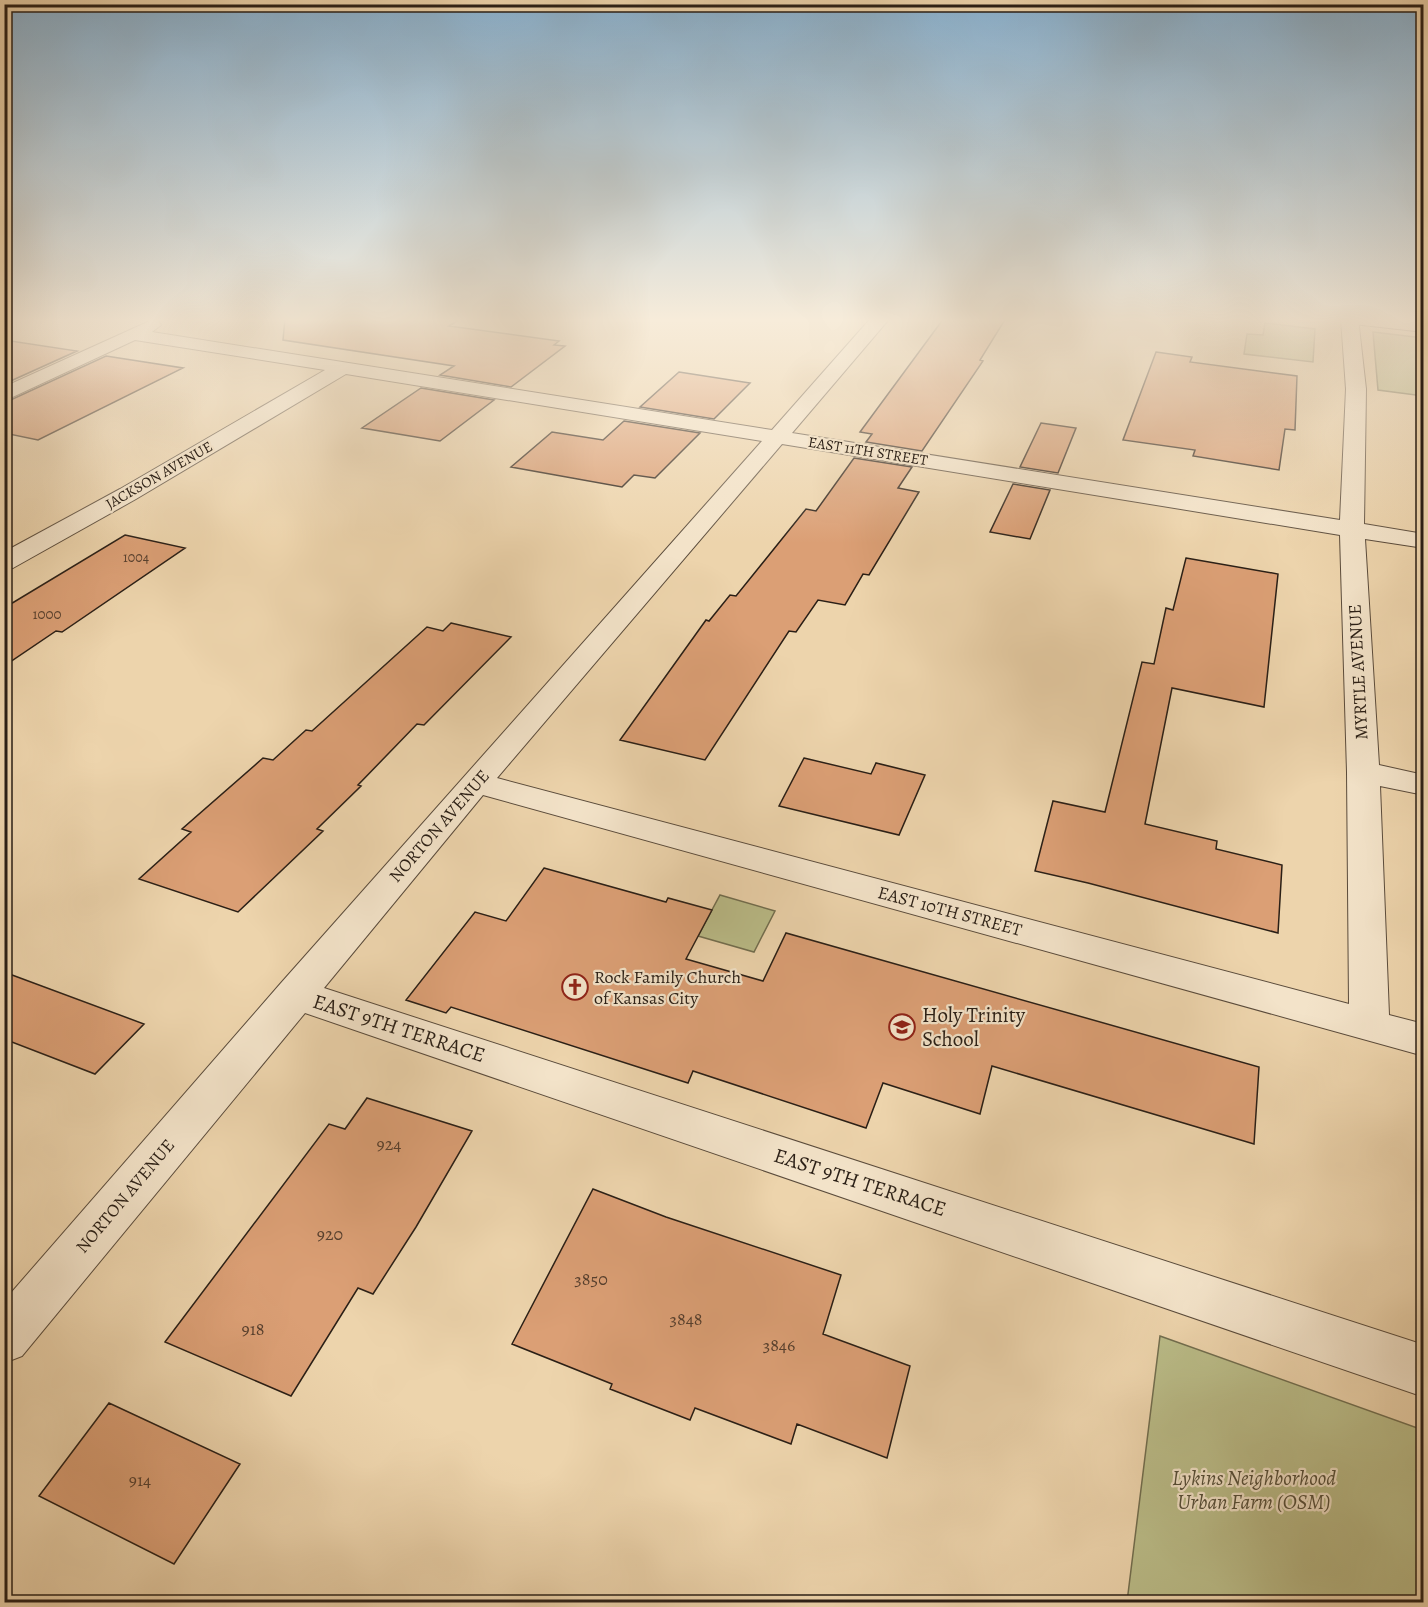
<svg xmlns="http://www.w3.org/2000/svg" width="1428" height="1607" font-family="Alegreya,serif">
<rect width="100%" height="100%" fill="#edd4ac"/>
<filter id="stains"><feTurbulence type="fractalNoise" baseFrequency=".00333" numOctaves="4"/><feColorMatrix values="0 0 0 0 .2 0 0 0 0 .09 0 0 0 0 .02 0 0 0 .5 -.17"/></filter>
<radialGradient id="worn" r=".72"><stop offset=".6" stop-color="#630" stop-opacity="0"/><stop offset="1" stop-color="#630" stop-opacity=".3"/></radialGradient>
<!-- green -->
<path fill="#babc88" stroke="#726e4f" stroke-width="1.5" d="M1265,323l50,6 -2,33 -69,-8 3,-20 16,1z
M1373,332l50,6v58l-45,-6z
M720,895l55,16 -21,41 -56,-16z
M1160,1336l263,94v172h-296z"/>
<!-- building -->
<path fill="#db9f75" stroke="#2a1f16" stroke-width="1.5" d="M285,318h177l-13,8 110,15 -5,4 11,1 -54,41 -71,-12 14,-9 -171,-26z
M944,318h62l-26,42 3,1 -61,90 -56,-9 6,-8 -12,-2z
M4,340l73,11 -73,33z
M1156,352l36,5 -2,5 107,14 -2,54 -10,-1 -6,41 -86,-14 2,-6 -72,-10z
M106,356l77,12 -145,72 -34,-7v-30z
M679,372l71,11 -36,36 -74,-12z
M421,388l73,12 -54,41 -78,-13z
M624,421l76,12 -45,45 -21,-3 -12,12 -111,-20 41,-35 51,8z
M1041,423l35,5 -18,45 -38,-6z
M854,458l58,9 -14,21 21,4 -50,83 -6,-1 -18,31 -27,-5 -22,32 -7,-1 -84,129 -85,-20 86,-120 3,1 21,-26 6,1 70,-87 10,2z
M1013,484l37,6 -20,49 -40,-7z
M125,535l60,13 -123,84 -6,-1 -52,35v-58z
M1186,558l92,16 -14,133 -92,-19 -27,136 72,17 -1,8 66,16 -4,68 -190,-50 -53,-12 18,-70 52,11 37,-150 12,2 12,-56 7,2z
M451,623l60,14 -87,88 -7,-1 -59,61 3,1 -44,43 6,2 -85,81 -99,-33 52,-47 -9,-3 81,-71 10,2 33,-30 6,1 115,-104 16,4z
M804,758l67,16 5,-11 49,12 -26,60 -120,-29z
M544,868l122,34 2,-4 44,12 -26,49 77,22 23,-48 473,134 -5,77 -262,-78 -12,48 -97,-31 -17,45 -173,-57 -5,12 -237,-76 -5,6 -40,-13 69,-88 31,9z
M4,972l140,52 -49,50 -91,-35z
M367,1098l105,33 -56,96 -43,67 -15,-6 -67,108 -126,-54 164,-218 16,5z
M593,1189l73,28 175,58 -18,59 87,32 -23,92 -90,-34 -6,20 -96,-36 -5,12 -80,-31 2,-5 -100,-40z
M109,1403l131,61 -66,100 -135,-68z"/>
<g fill="none" stroke-linecap="round" stroke-linejoin="round">
<!-- street casing -->
<g stroke="#5b4c3c" stroke-width="2">
<path id="street" d="M871,318h19l-98,115 548,87 6,-131 -5,-70 17,-1 8,71 -2,135 60,10v14l-59,-9 14,226 45,10v20l-44,-9 9,229 35,9v32l-941,-261 -159,193 1100,357v52l-1119,-384 -283,343 -18,7v-62l277,-318 481,-542 -416,-67 -210,125 -123,69 -9,2v-18l116,-63 205,-119 -190,-30 -131,61v-14l148,-67 6,1 3,4 -9,7 620,98zM782,444l558,91 7,237 2,232 -852,-226z"/>
</g>
<!-- secondary casing -->
<g stroke="#2a1f16" stroke-width="2">
<path id="secondary" d="M1336,318h57l31,4v10l-79,-9z"/>
</g>
<!-- street -->
<use href="#street" fill="#f3e3c9" fill-rule="evenodd"/>
<!-- secondary -->
<use href="#secondary" fill="#f3e3c9" fill-rule="evenodd"/>
</g>
<!-- sky -->
<linearGradient id="sky" x2="0" y2="1"><stop stop-color="#8ab4d4"/><stop offset="0.59" stop-color="#f7ecda"/><stop offset="1" stop-color="#f7ecda" stop-opacity="0"/></linearGradient>
<rect width="1428" height="543" fill="url(#sky)"/>
<!-- icons -->
<defs>
<g id="church-ring" transform="scale(1.35)"><circle r="9.5" fill="#f3e3c9" stroke="#8f2418" stroke-width="1.5"/><path d="M-1.2-6h2.4v3.5h3.3v2.4h-3.3V6h-2.4V-.1h-3.3v-2.4h3.3Z" fill="#8f2418"/></g>
<g id="school-ring" transform="scale(1.35)"><circle r="9.5" fill="#f3e3c9" stroke="#8f2418" stroke-width="1.5"/><path d="M0-5L7-2L0 1L-7-2ZM-4 1L0 2.5L4 1V4Q0 6-4 4Z" fill="#8f2418"/></g>
</defs>
<g fill-rule="evenodd">
<use href="#church-ring" x="575" y="987"/>
<use href="#school-ring" x="902" y="1027"/>
</g>
<g text-anchor="middle" dominant-baseline="central" stroke-width="4.5" stroke-linejoin="round" paint-order="stroke">
<!-- far-number labels -->
<g font-size="14" fill="#563f2e">
<text x="136" y="557">1004</text>
</g>
<!-- far-street labels -->
<g font-size="15" fill="#2a1f16" stroke="#f3e3c9">
<text transform="translate(868 451) rotate(9)">EAST 11TH STREET</text>
<text transform="translate(159 475) rotate(-30)">JACKSON AVENUE</text>
</g>
<!-- number labels -->
<g font-size="15" fill="#563f2e">
<text x="47" y="614">1000</text>
</g>
<!-- street labels -->
<g font-size="18" fill="#2a1f16" stroke="#f3e3c9">
<text transform="translate(1358 672) rotate(-93)">MYRTLE AVENUE</text>
<text transform="translate(439 826) rotate(-49)">NORTON AVENUE</text>
<text transform="translate(950 911) rotate(15)">EAST 10TH STREET</text>
<text transform="translate(125 1196) rotate(-50)">NORTON AVENUE</text>
</g>
<!-- poi labels -->
<g font-size="18" fill="#2a1f16" stroke="#f3e3c9" text-anchor="start">
<text x="594" y="977">Rock Family Church<tspan x="594" dy="21">of Kansas City</tspan></text>
</g>
<!-- near-number labels -->
<g font-size="18" fill="#563f2e">
<text x="389" y="1144">924</text>
<text x="330" y="1234">920</text>
<text x="591" y="1279">3850</text>
<text x="686" y="1319">3848</text>
<text x="253" y="1329">918</text>
<text x="779" y="1345">3846</text>
<text x="140" y="1480">914</text>
</g>
<!-- near-poi labels -->
<g font-size="21" fill="#2a1f16" stroke="#f3e3c9" text-anchor="start">
<text x="922" y="1015">Holy Trinity<tspan x="922" dy="24">School</tspan></text>
</g>
<!-- near-street labels -->
<g font-size="21" fill="#2a1f16" stroke="#f3e3c9">
<text transform="translate(399 1028) rotate(18)">EAST 9TH TERRACE</text>
<text transform="translate(860 1182) rotate(18)">EAST 9TH TERRACE</text>
</g>
<!-- near-park labels -->
<g font-size="21" font-style="italic" fill="#554e38" stroke="#f3e3c9">
<text x="1254" y="1478">Lykins Neighborhood<tspan x="1254" dy="24">Urban Farm (OSM)</tspan></text>
</g>
</g>
<!-- margin -->
<rect width="1428" height="1607" fill="none" stroke="#edd4ac" stroke-width="24"/>
<rect x="6" y="6" width="1416" height="1595" fill="none" stroke="#2a1f16" stroke-width="3"/>
<rect x="12" y="12" width="1404" height="1583" fill="none" stroke="#2a1f16" stroke-width="1.5"/>
<rect width="100%" height="100%" filter="url(#stains)"/>
<rect width="100%" height="100%" fill="url(#worn)"/>
</svg>
